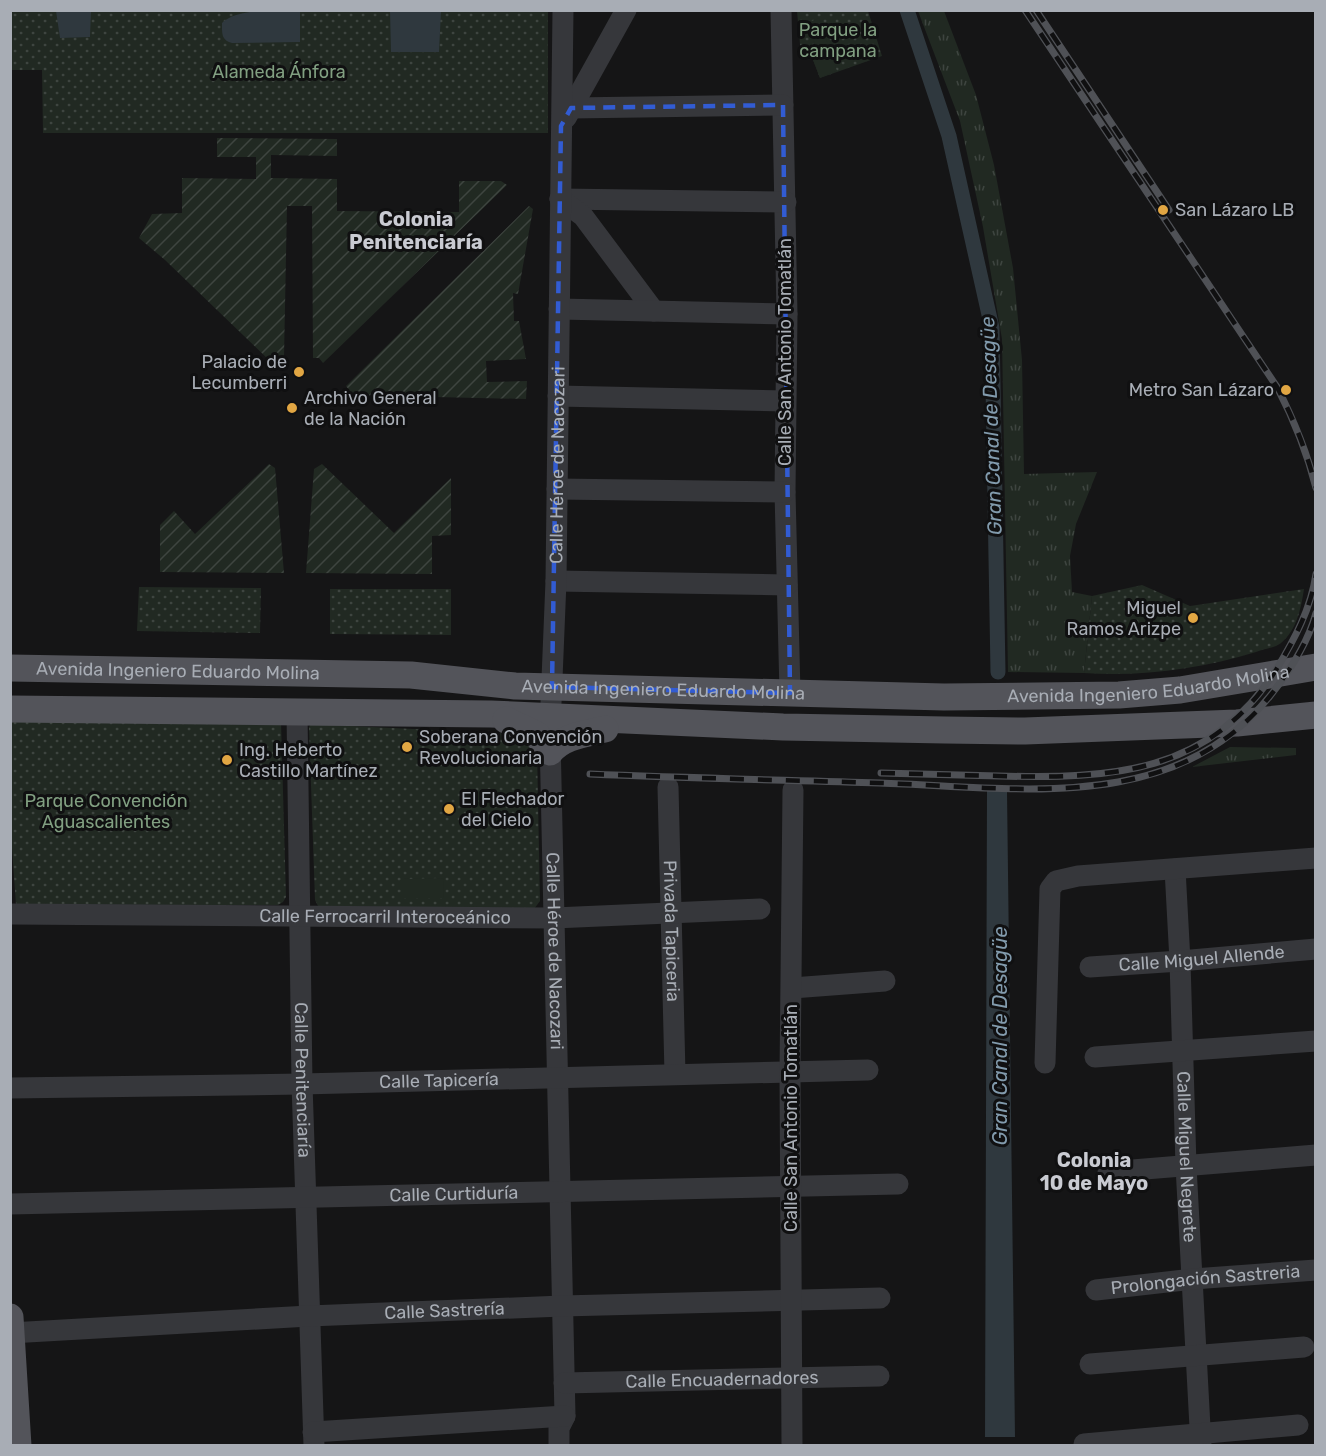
<svg xmlns="http://www.w3.org/2000/svg" width="1326" height="1456" font-family="Rubik,sans-serif">
<defs>
<pattern id="grass-tufts" width="24" height="20" patternUnits="userSpaceOnUse" patternTransform="scale(1.5)"><rect width="24" height="20" fill="#212922"/><path d="M3 7l-1-3M5 7V3M7 7l1-3M15 17l-1-3M17 17v-4M19 17l1-3" fill="none" stroke="#3e4540"/></pattern>
<pattern id="park-dots" width="8" height="8" patternUnits="userSpaceOnUse" patternTransform="scale(1.5)"><rect width="8" height="8" fill="#212922"/><path d="M2 2h.1M6 6h.1" fill="none" stroke="#3e4540" stroke-width="1.8" stroke-linecap="round"/></pattern>
<pattern id="garden-furrows" width="10" height="10" patternUnits="userSpaceOnUse" patternTransform="scale(1.5)"><rect width="10" height="10" fill="#212922"/><path d="M-1 1l2-2M0 10L10 0M9 11l2-2" fill="none" stroke="#3e4540"/></pattern>
</defs>
<rect width="100%" height="100%" fill="#151516"/>
<!-- grass -->
<path fill="url(#grass-tufts)" d="M918,11h26l32,84 18,70 19,103 9,92 2,114 73,-2 -21,52 -6,32 2,36 20,4 -8,77 -76,-1 -6,-333 -19,-112 -23,-106z
M1230,747l66,1v7l-104,12z"/>
<!-- park -->
<path fill="url(#park-dots)" d="M11,11h537v122h-505l-1,-63h-31z
M797,11h71l14,45 -62,22 -10,-26 -9,3z
M1142,585l48,21 114,-17c-3,19 -7,41 -23,54 -6,5 -18,6 -25,9 -56,17 -115,25 -172,21l8,-77z
M139,587l122,1 -1,45 -123,-2z
M330,589h121v46l-121,-1z
M10,716l271,6 5,175 -3,5 -5,3h-262l-6,-85z
M311,724l203,10 23,14 3,153 -6,8 -216,-3 -3,-6 -6,-173z"/>
<!-- garden -->
<path fill="url(#garden-furrows)" d="M217,138l120,1v17l-66,-1v23l66,1v32l122,1v-31h42l6,4 -184,178 -4,-5h-6l-1,-152h-25l-3,151 -8,1 -6,3 -105,-101 -26,-22 13,-24 30,-1v-35l74,1v-22h-39z
M529,206l4,3 -15,85 -5,-1 1,28h5l7,38 -40,2 1,21 40,-1 -1,18 -177,-4v-5l-3,-4z
M269,464l6,4 9,105 -124,-1v-47l14,-14 21,23z
M322,464l72,69 57,-55v57l-19,1v38l-126,-1 8,-104z"/>
<!-- pitch -->
<path fill="#212922" d="M819,18l18,53 -17,7 -12,-31 7,-3 -8,-21z
M443,878l1,20h-41v-19z"/>
<!-- water -->
<path fill="#2f383e" d="M56,11h35l-1,26 -30,1z
M300,11v31l-68,1c-11,-3 -10,-10 -10,-20 14,-15 58,-13 78,-12z
M390,11h51l-2,41h-48z
M987,790l20,1 8,646h-30z"/>
<g fill="none" stroke-linecap="round" stroke-linejoin="round">
<!-- canal -->
<path stroke="#2f383e" stroke-width="15" d="M907,10l42,126 43,192 6,344"/>
<!-- minor -->
<g stroke="#36373b" stroke-width="21">
<path d="M781,10l6,304 -2,178 5,201"/>
<path d="M571,108l212,-3"/>
<path d="M566,118l60,-108"/>
<path d="M560,199l226,3"/>
<path d="M560,199l23,17 71,95"/>
<path d="M559,309l228,5"/>
<path d="M558,396l227,5"/>
<path d="M557,489l228,3"/>
<path d="M556,581l231,4"/>
<path id="s1" d="M551,703l5,-122 7,-571"/>
<path id="s2" d="M297,712l5,372 12,362"/>
<path id="s3" d="M550,737l15,679 -6,12v18"/>
<path id="s4" d="M668,787l7,287"/>
<path id="s5" d="M1175,869l5,92 6,205 15,280"/>
<path id="s6" d="M10,914l544,4 206,-9"/>
<path id="s7" d="M1090,967l90,-6 136,-12"/>
<path d="M792,988l93,-7"/>
<path d="M1095,1057l221,-16"/>
<path d="M1045,1063l5,-174 6,-8 22,-5 238,-18"/>
<path id="s8" d="M10,1088l292,-4 566,-14"/>
<path d="M1108,1172l208,-17"/>
<path id="s9" d="M10,1204l888,-20"/>
<path id="s10" d="M1096,1290l97,-11 123,-9"/>
<path id="s11" d="M10,1333l299,-17 253,-10 318,-8"/>
<path d="M1090,1364l214,-17"/>
<path id="s12" d="M564,1383l315,-7"/>
<path d="M313,1432l252,-16"/>
<path d="M1084,1444l214,-19"/>
<path d="M792,1446l-2,-373 3,-283"/>
</g>
<!-- major -->
<g stroke="#53545a" stroke-width="27">
<path id="s13" d="M10,668l401,7 104,11 429,11 175,-2 61,-5 136,-23"/>
<path d="M10,709l481,5 292,13 162,3 80,1 212,-8 79,-8"/>
<path d="M506,720l31,15 13,17c13,-16 35,-18 55,-23"/>
<path d="M10,1317l8,129"/>
</g>
<!-- rail casing -->
<g stroke="#4f5156" stroke-width="7">
<path id="rail" d="M1025,10l252,377c17,33 30,65 39,101
M1036,10l133,200
M881,773c39,1 78,2 118,3 112,3 211,-2 277,-106 18,-30 35,-61 40,-96
M590,774c97,4 193,6 290,9 136,4 293,33 390,-87 19,-24 38,-53 46,-83"/>
</g>
<!-- rail -->
<use href="#rail" stroke="#101011" stroke-width="4.5" stroke-dasharray="14" stroke-linecap="butt"/>
</g>
<!-- marked area -->
<path fill="none" stroke="#325cd3" stroke-width="4.5" stroke-dasharray="12 8" stroke-linejoin="round" d="M783,105l7,588 -238,-6 9,-561 10,-18z"/>
<!-- markers -->
<g fill="#e1a643" stroke="#101011" stroke-width="2">
<circle cx="1163" cy="210" r="6"/>
<circle cx="299" cy="372" r="6"/>
<circle cx="1286" cy="390" r="6"/>
<circle cx="292" cy="408" r="6"/>
<circle cx="1193" cy="618" r="6"/>
<circle cx="407" cy="747" r="6"/>
<circle cx="227" cy="760" r="6"/>
<circle cx="449" cy="809" r="6"/>
</g>
<g text-anchor="middle" dominant-baseline="central" stroke-width="6" stroke-linejoin="round" paint-order="stroke">
<!-- park labels -->
<g font-size="18" fill="#819f81" stroke="#101011">
<text x="838" y="30">Parque la<tspan x="838" dy="21">campana</tspan></text>
<text x="279" y="72">Alameda Ánfora</text>
<text x="106" y="801">Parque Convención<tspan x="106" dy="21">Aguascalientes</tspan></text>
</g>
<!-- poi labels -->
<g font-size="18" fill="#a8adb5" stroke="#101011" text-anchor="start">
<text x="1175" y="210">San Lázaro LB</text>
<text x="287" y="362" text-anchor="end">Palacio de<tspan x="287" dy="21">Lecumberri</tspan></text>
<text x="1274" y="390" text-anchor="end">Metro San Lázaro</text>
<text x="304" y="398">Archivo General<tspan x="304" dy="21">de la Nación</tspan></text>
<text x="1181" y="608" text-anchor="end">Miguel<tspan x="1181" dy="21">Ramos Arizpe</tspan></text>
<text x="419" y="737">Soberana Convención<tspan x="419" dy="21">Revolucionaria</tspan></text>
<text x="239" y="750">Ing. Heberto<tspan x="239" dy="21">Castillo Martínez</tspan></text>
<text x="461" y="799">El Flechador<tspan x="461" dy="21">del Cielo</tspan></text>
</g>
<!-- street labels -->
<g font-size="18" fill="#a8adb5" stroke="#101011">
<text transform="translate(785 352) rotate(-90)">Calle San Antonio Tomatlán</text>
<text stroke="none"><textPath href="#s1" startOffset="238">Calle Héroe de Nacozari</textPath></text>
<text stroke="none"><textPath href="#s13" startOffset="168">Avenida Ingeniero Eduardo Molina</textPath></text>
<text stroke="none"><textPath href="#s13" startOffset="1140">Avenida Ingeniero Eduardo Molina</textPath></text>
<text stroke="none"><textPath href="#s13" startOffset="654">Avenida Ingeniero Eduardo Molina</textPath></text>
<text stroke="none"><textPath href="#s6" startOffset="375">Calle Ferrocarril Interoceánico</textPath></text>
<text stroke="none"><textPath href="#s4" startOffset="144">Privada Tapiceria</textPath></text>
<text stroke="none"><textPath href="#s3" startOffset="214">Calle Héroe de Nacozari</textPath></text>
<text stroke="none"><textPath href="#s7" startOffset="112">Calle Miguel Allende</textPath></text>
<text stroke="none"><textPath href="#s2" startOffset="368">Calle Penitenciaría</textPath></text>
<text stroke="none"><textPath href="#s8" startOffset="429">Calle Tapicería</textPath></text>
<text transform="translate(791 1118) rotate(-90)">Calle San Antonio Tomatlán</text>
<text stroke="none"><textPath href="#s5" startOffset="288">Calle Miguel Negrete</textPath></text>
<text stroke="none"><textPath href="#s9" startOffset="444">Calle Curtiduría</textPath></text>
<text stroke="none"><textPath href="#s10" startOffset="110">Prolongación Sastreria</textPath></text>
<text stroke="none"><textPath href="#s11" startOffset="435">Calle Sastrería</textPath></text>
<text stroke="none"><textPath href="#s12" startOffset="158">Calle Encuadernadores</textPath></text>
</g>
<!-- neighbourhood labels -->
<g font-size="20" font-weight="bold" fill="#c9cbd2" stroke="#101011">
<text x="416" y="219">Colonia<tspan x="416" dy="23">Penitenciaría</tspan></text>
<text x="1094" y="1160">Colonia<tspan x="1094" dy="23">10 de Mayo</tspan></text>
</g>
<!-- water labels -->
<g font-size="20" font-style="italic" fill="#829bad" stroke="#101011">
<text transform="translate(991 426) rotate(-92)">Gran Canal de Desagüe</text>
<text transform="translate(1000 1036) rotate(-90)">Gran Canal de Desagüe</text>
</g>
</g>
<!-- border -->
<rect width="1326" height="1456" fill="none" stroke="#a8adb5" stroke-width="24"/>
</svg>
